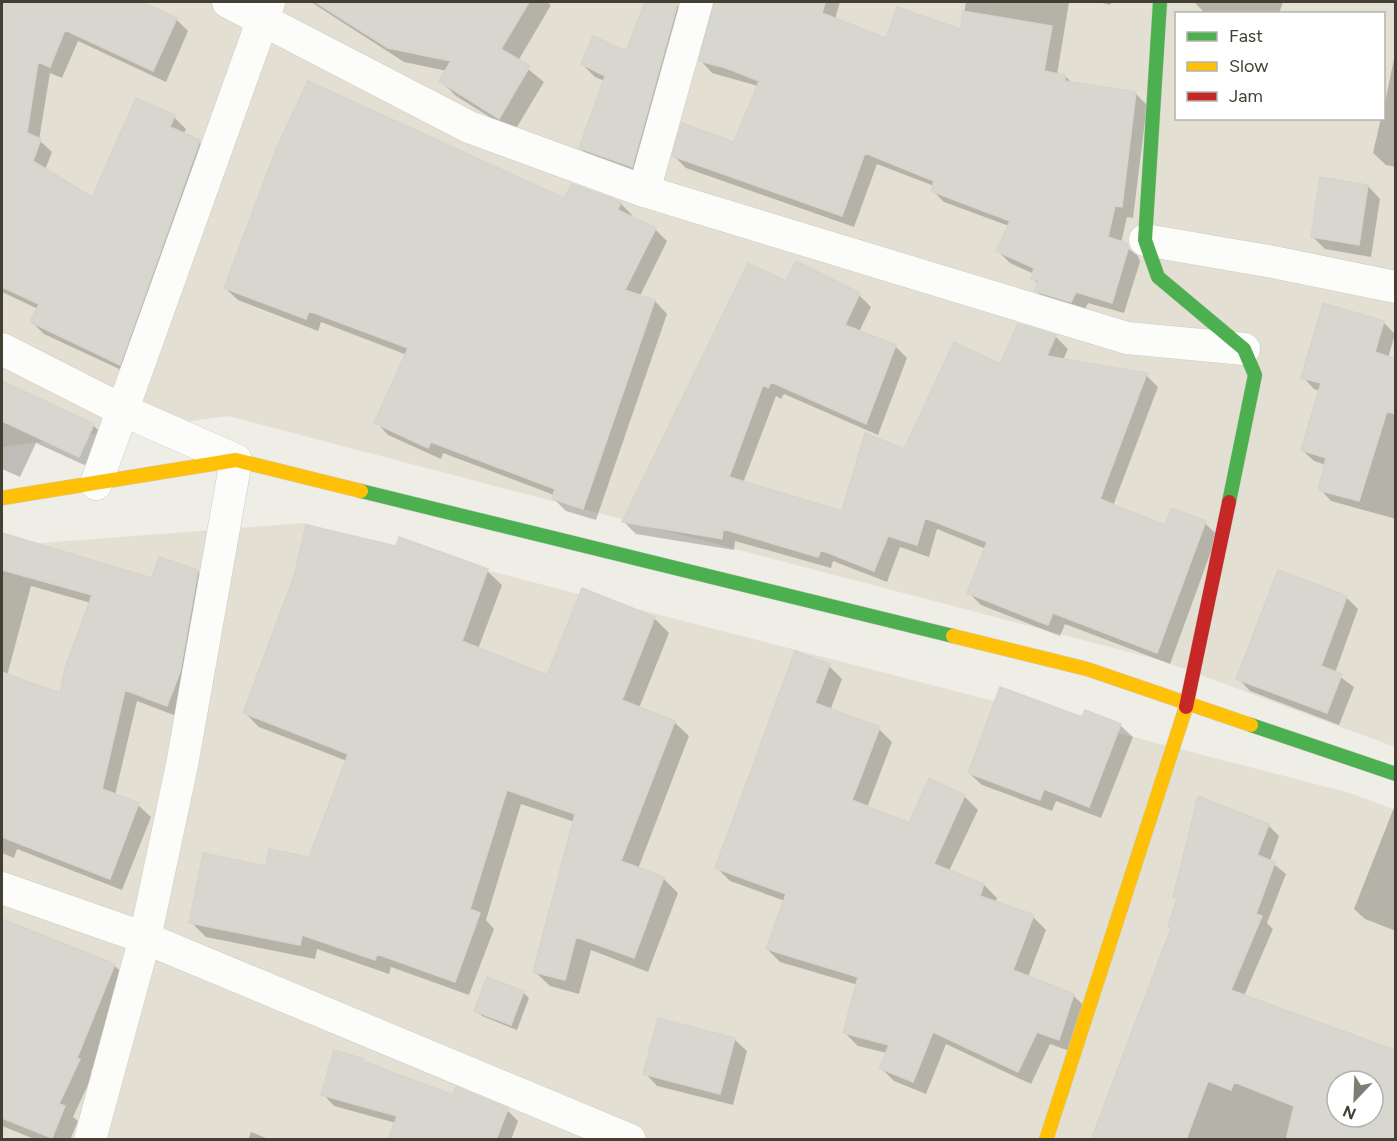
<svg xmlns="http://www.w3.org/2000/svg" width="1397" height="1141" font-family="Figtree,sans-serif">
<rect width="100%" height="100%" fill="#eeede6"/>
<!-- residential -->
<path fill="#e3e0d3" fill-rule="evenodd" d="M2,2h1393v745l-232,-86 -935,-245 -226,31zM1176,14h208v104h-208z
M304,523l1046,270 45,17v329l-1393,1v-594zM1337,1081h36v36h-36z"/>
<!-- shadow -->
<path fill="#0003" fill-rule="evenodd" d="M2,2h136l38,17 12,12 -22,51 -88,-41 -16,37 -12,-5 -11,67 13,12 -7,18 48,29 44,-99 37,17 12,12 -2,4 15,9 12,12 -79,221 -88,-41 -12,-12 6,-13 -36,-17z
M311,2h236l4,3 -33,56 26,21 -30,50 -58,-36 -15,-15 6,-10 -43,-9z
M646,2h23l8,3 13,12 -46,162 -51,-19 -13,-12 25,-67 -10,-4 -13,-13 45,-11z
M743,2h97l-5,17 52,21 74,-9 5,-29h103l-12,73 8,1 8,8 62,9 12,12 -14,113 -6,-1 -6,26 17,13 2,6 -16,51 -36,-10 -5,10 -36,-11 -12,-12 3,-6 -5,-5 1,-5 -24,-11 -12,-12 11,-25 -65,-24 -12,-12 2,-4 -57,-22 -23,63 -168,-59 -12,-12 60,-12 24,-58 -46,-13 -11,-12 37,-43z
M1099,2h13l-2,3z
M1194,2h89l-4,12h-73z
M1395,54h1v113l-10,-2 -13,-12 8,-35h3v-11z
M1368,186l12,13 -9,58 -46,-8 -12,-12z
M565,200l55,3 12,12 -1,3 24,11 12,12 -27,55 15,5 12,13 -71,206 -30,-9 -13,-13 1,-3 -111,-42 -2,6 -53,-24 -12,-13 31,-67 -86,-33 -3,9 -80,-31 -13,-12z
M787,283l72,12 12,12 -12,25 36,14 12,12 -29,77 -94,-41 -3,5 -5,-3 -33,87 100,30 62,-62 96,-85 18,-40 37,11 12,12 -5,11 83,15 12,12 -45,119 53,21 39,-4 12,12 -47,129 -105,-40 -5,12 -79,-31 -12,-12 17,-44 -49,-20 -8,28 -29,-10 -13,35 -54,-21 -2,7 -96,-27 -1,9 -98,-16 -12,-12z
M1324,305l60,18 11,11 -7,24 8,3v158l-65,-18 -11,-12 6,-24 -12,-4 -12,-11 18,-59 -6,-2 -11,-12z
M2,382l91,43 12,12 -14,31 -55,-25 -16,34 -18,-8z
M4,536l149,44 44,-9 13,12 -31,134 -42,-16 -22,94 23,10 13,12 -29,73 -105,-41 -3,9 -12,-5v-308zM31,586l60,17 -30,92 -54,-19z
M487,571l15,14 -24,64 70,28 106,-59 15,15 -30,75 35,14 15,14 -51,133 26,10 14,14 -30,79 -57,-22 -12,44 -29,-8 -15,-14 40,-150 -54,-18 -35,116 8,9 -25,66 -78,-28 -2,7 -72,-25 -2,10 -109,-22 -15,-15 76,-54 43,-10 37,-97 -88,-34 -14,-14z
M1346,597l12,12 -23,64 19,14 -15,38 -89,-34 -12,-13z
M829,666l13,13 -12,32 49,18 13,13 -25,66 43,16 20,-44 35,17 13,13 -29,61 35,14 13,13 -2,5 38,14 13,13 -18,47 45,18 13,13 -14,44 -22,-8 -19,40 -85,-40 -20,50 -32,-13 -13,-13 6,-15 -29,-7 -13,-13 13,-48 -78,-23 -13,-13 18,-48 -55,-20 -13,-13z
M1082,719l38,6 13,12 -32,81 -45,-17 -4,10 -70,-26 -13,-12z
M1395,805h1v126l-31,-12 -11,-10z
M1268,825l11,11 -9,25 16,13 -19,49 6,6 -29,67 152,56v88h-303l79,-210 -3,-3 9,-27 -3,-3zM1337,1081h36v36h-36z
M2,919l112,46 14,14 -37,93 2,2 -20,43 5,4 -8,19h-33l-35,-14z
M523,992l6,6 -12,32 -35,-14 -6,-6z
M734,1039l13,12 -14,54 -76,-19 -12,-13z
M363,1060l5,4 86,33 53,13 11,11 -7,19h-122l7,-17 -62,-17 -11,-12z
M251,1132l20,8h-23z"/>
<!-- building -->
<path fill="#d7d6cf" stroke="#d6d4cc" stroke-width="1.5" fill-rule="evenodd" d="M2,2h140l35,16 -24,53 -88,-41 -15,37 -12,-5 -11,71 14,6 -8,22 59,36 44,-99 39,17 -5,12 30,13 -80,225 -90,-43 9,-18 -37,-17z
M315,2h214l-28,47 29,17 -31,53 -60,-38 12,-20 -63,-13z
M645,2h33l-46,165 -53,-19 26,-72 -24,-12 12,-28 33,15z
M714,2h111l-3,11 64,25 11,-31 63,22 3,-18 89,15 -8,45 21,4v6l71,11 -14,115 -7,-1 -7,31 19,6 1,6 -16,54 -36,-11 -5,10 -37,-11 4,-10 -7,-2 3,-11 -38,-17 14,-30 -79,-30 3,-10 -69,-28 -23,63 -170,-60 10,-33 52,19 25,-61 -33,-13 -27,-7z
M308,81l256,117 8,-14 49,18 -3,8 38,18 -31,62 30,10 -72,209 -31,-10 3,-10 -124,-47 -3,6 -54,-25 34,-75 -99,-37 -3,8 -82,-31 52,-139z
M1320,177l48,8 -9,60 -48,-8z
M796,261l64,32 -15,32 51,20 -30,79 -95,-42 -3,6 -5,-3 -34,92 113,34 23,-78 39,16 50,-107 46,22 18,-40 38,11 -9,21 100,17 -47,126 65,26 7,-17 34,13 -49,132 -104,-40 -5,12 -81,-32 20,-51 -62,-24 -8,27 -29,-9 -14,35 -53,-21 -3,7 -95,-28 -1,10 -100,-17 126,-259 38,18z
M1323,303l61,18 -9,31 20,7v55l-8,-3 -28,90 -41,-11 8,-32 -25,-8 20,-67 -20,-5z
M2,381l92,43 -15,33 -77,-36z
M306,525l90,21 3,-9 89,32 -26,72 85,34 35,-87 73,29 -33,83 53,21 -54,140 43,16 -30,81 -58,-21 -11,43 -32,-8 42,-158 -68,-24 -37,119 10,4 -25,69 -78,-28 -2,6 -73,-25 -2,10 -111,-22 14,-70 63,13 3,-17 40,8 39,-103 -105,-41 51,-137z
M2,533l150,45 7,-21 39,13 -18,102 -13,34 -42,-16 -23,99 37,14 -29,76 -108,-42v-165l58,21 6,-28 26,-70 -90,-25z
M1278,570l69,26 -26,70 21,8 -15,39 -91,-34z
M795,651l35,13 -15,39 65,24 -28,73 57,23 20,-45 36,17 -31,69 50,20 -4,12 54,19 -21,55 61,24 -15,46 -22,-8 -19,40 -85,-40 -20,50 -34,-14 10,-23 -46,-12 15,-56 -92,-28 20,-55 -71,-26z
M1000,687l82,30 3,-7 36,14 -32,83 -45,-18 -4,11 -72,-27z
M1198,796l71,28 -12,31 18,7 -19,52 6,2 -31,74 164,60v90h-109l8,-34 -60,-24 -3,8 -23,-9 -22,59h-95l80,-212 -3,-1 9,-29 -4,-1zM1337,1081h36v36h-36z
M2,919l113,45 -38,94 3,1 -21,45 6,2 -13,32 -50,-20z
M487,977l37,14 -13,34 -37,-14z
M658,1018l77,20 -15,56 -77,-20z
M334,1050l30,9 -1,2 90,34 3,-8 52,22 -12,31h-108l9,-24 -76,-21z"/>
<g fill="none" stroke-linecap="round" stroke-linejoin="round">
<!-- street casing -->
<g stroke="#cccbc4" stroke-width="33">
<path id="street" d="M228,2l241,125 175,64 483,147 117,11
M644,191l53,-189
M1145,240l128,22 123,25
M2,349l120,61 114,50 -54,305 -37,173 -55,202
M96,484l173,-482
M2,888l143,50 485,202"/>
</g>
<!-- fast casing -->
<g stroke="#cdccbd" stroke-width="15">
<path id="fast" d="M1160,2l-15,238 13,37 86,72 11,26 -26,127
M361,491l592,145
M1251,725l145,49"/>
</g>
<!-- slow casing -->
<g stroke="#cdccbd" stroke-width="15">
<path id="slow" d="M2,498l234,-38 125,31
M953,636l134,33 164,56
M1046,1140l140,-433"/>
</g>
<!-- jam casing -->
<g stroke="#cdccbd" stroke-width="15">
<path id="jam" d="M1186,707l43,-205"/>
</g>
<!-- street -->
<use href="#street" stroke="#fcfcfb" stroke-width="32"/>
<!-- fast -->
<use href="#fast" stroke="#4caf50" stroke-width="14"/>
<!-- slow -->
<use href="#slow" stroke="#ffc107" stroke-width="14"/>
<!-- jam -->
<use href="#jam" stroke="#c62828" stroke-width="14"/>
</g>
<!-- border -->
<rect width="1397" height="1141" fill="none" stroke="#433f33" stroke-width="6"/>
<!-- legend -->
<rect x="1175" y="12" width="210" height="108" fill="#ffffff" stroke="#b4b2ad" stroke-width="1.5"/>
<rect x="1187" y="32" width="30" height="9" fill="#4caf50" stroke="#b4b2ad" stroke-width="1.5"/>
<text x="1229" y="42" font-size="18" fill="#433f33">Fast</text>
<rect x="1187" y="62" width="30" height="9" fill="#ffc107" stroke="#b4b2ad" stroke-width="1.5"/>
<text x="1229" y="72" font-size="18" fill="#433f33">Slow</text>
<rect x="1187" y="92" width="30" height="9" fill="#c62828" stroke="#b4b2ad" stroke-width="1.5"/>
<text x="1229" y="102" font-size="18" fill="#433f33">Jam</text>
<!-- north arrow -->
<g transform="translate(1355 1099) rotate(203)"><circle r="28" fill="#ffffff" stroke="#b4b2ad" stroke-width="1.5"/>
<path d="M0-4.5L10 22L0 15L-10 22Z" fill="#7f7c72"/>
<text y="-9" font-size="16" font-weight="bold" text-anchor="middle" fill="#433f33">N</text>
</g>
</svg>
